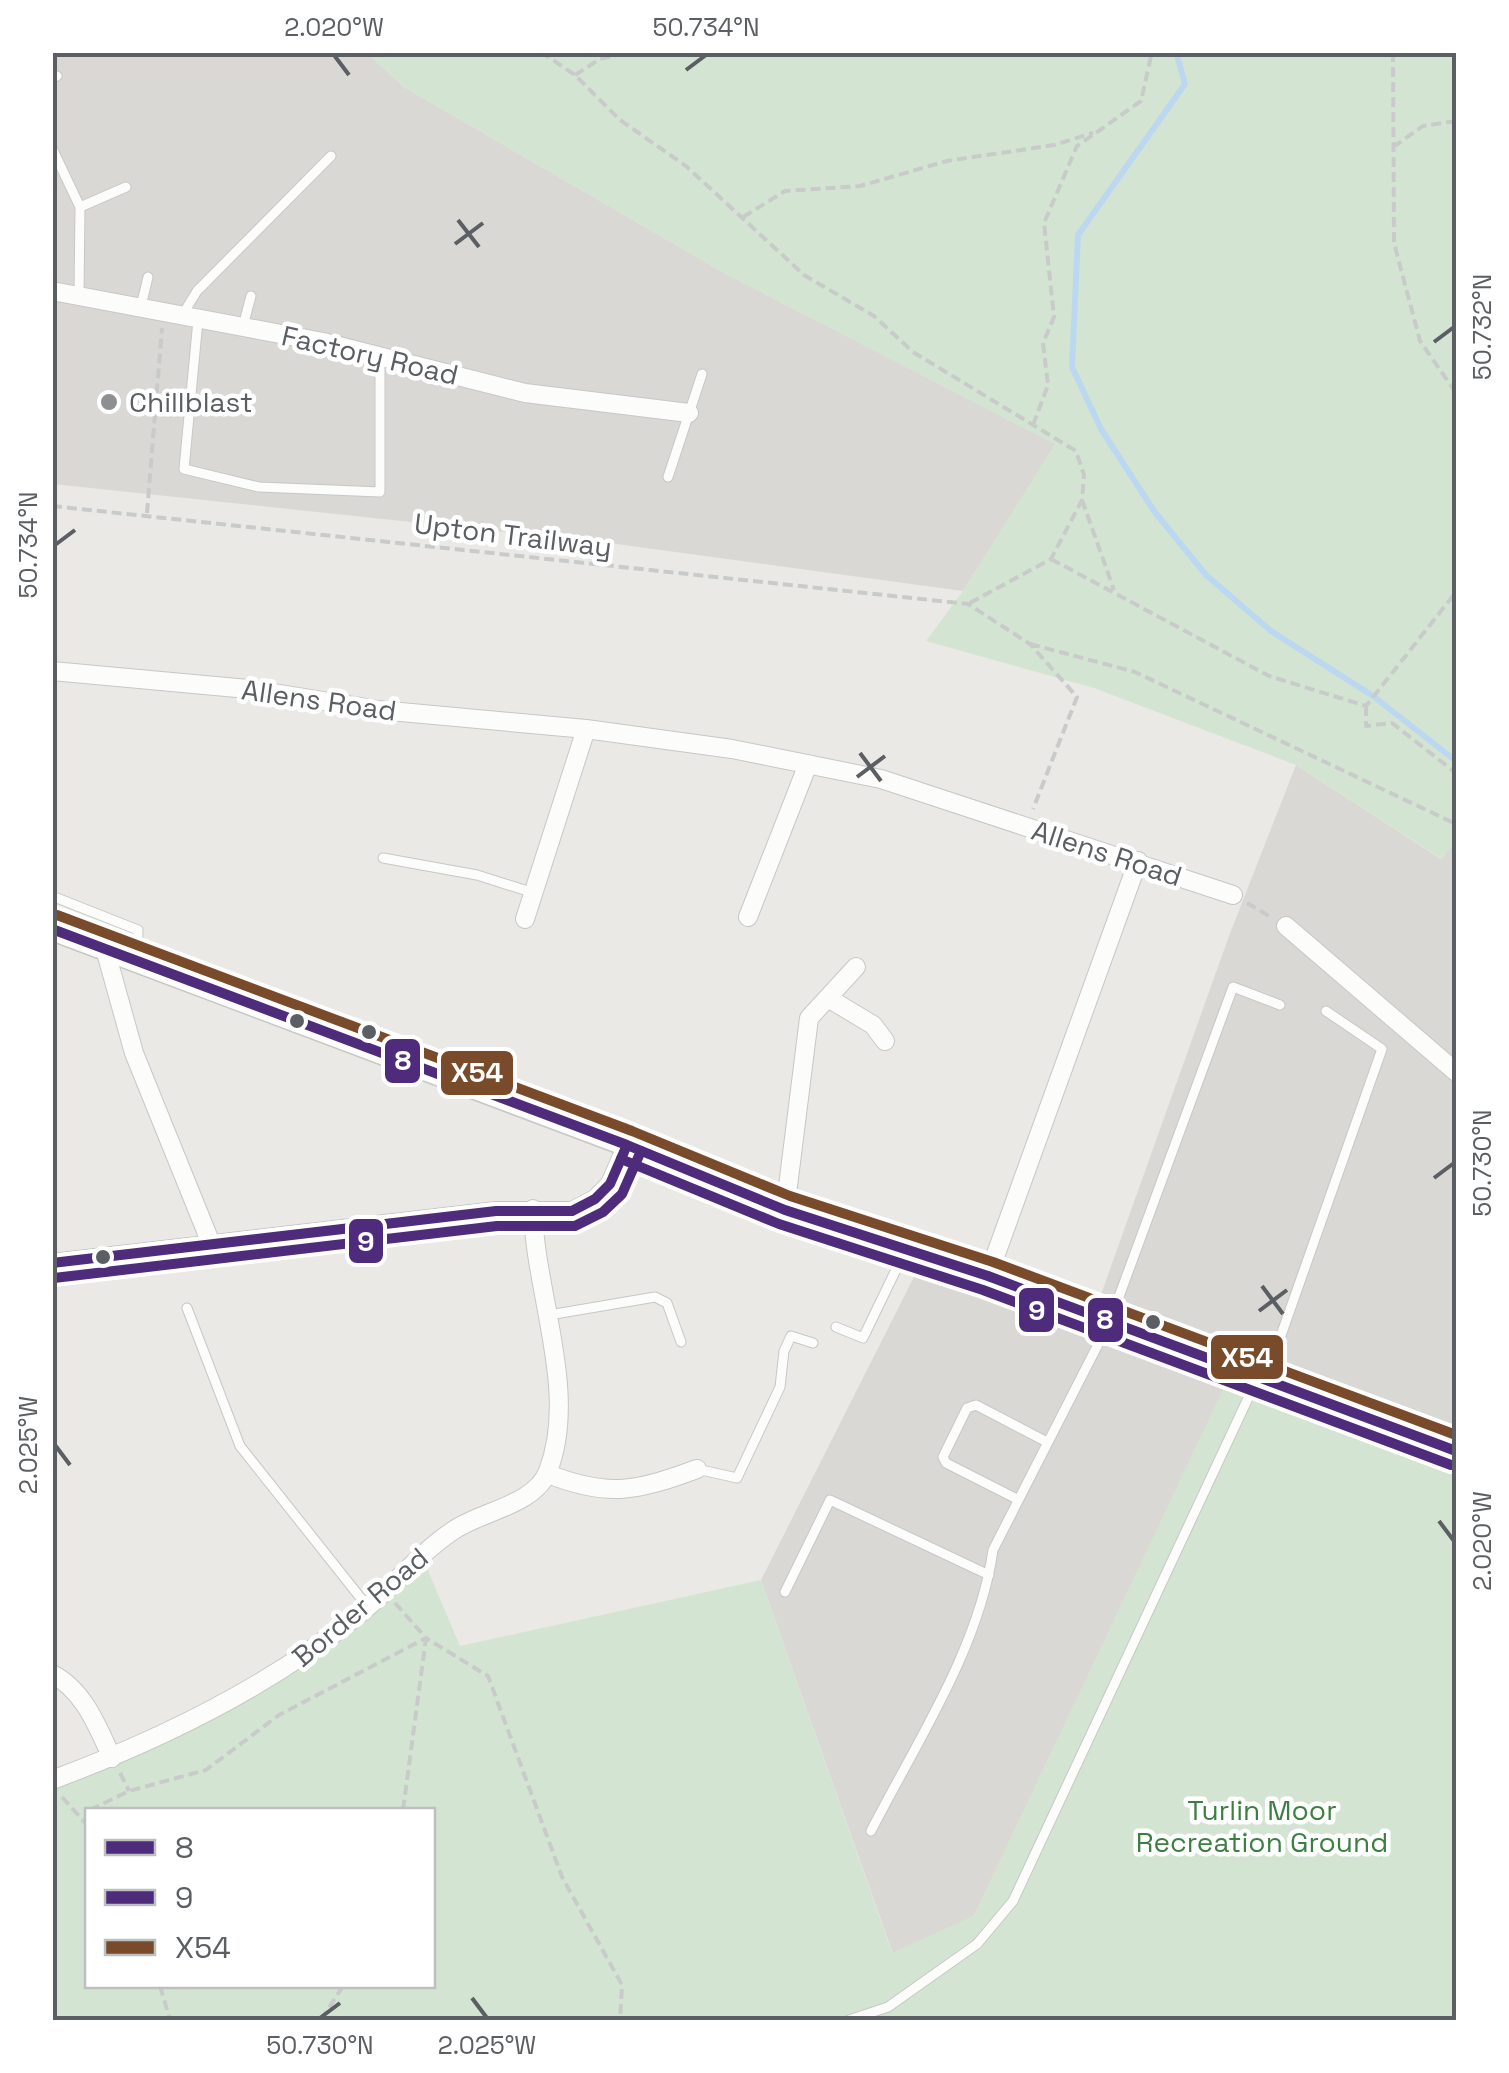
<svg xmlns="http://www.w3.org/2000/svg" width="1509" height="2073" font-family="'Space Grotesk',sans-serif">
<rect width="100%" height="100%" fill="#eae9e5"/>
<!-- industrial -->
<path fill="#dad8d5" d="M52,53h315l37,34 322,187 330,170 -93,147 -354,-48 -556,-59z
M1296,765l145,94 15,-18v610l-222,-83 -260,548 -81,38 -132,-374 164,-325 169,59 135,-378z"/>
<!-- green -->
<path fill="#d3e5d2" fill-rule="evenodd" d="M367,53h1089v788l-14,18 -146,-94 -202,-77 -168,-47 37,-50 92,-147 -329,-170 -322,-187z
M1228,1379l228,86v555h-1403v-240l225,-106 143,-120 39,92 301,-66 131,373 82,-37zM88,1810h344v176h-344z"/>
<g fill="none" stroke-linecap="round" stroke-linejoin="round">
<!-- stream -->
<path stroke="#bcd8f1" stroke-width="6" d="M1176,52l9,32 -107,151 -6,132 29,62 53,82 52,64 65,56 102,65 83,65"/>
<!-- lane casing -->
<g stroke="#c7c7c7" stroke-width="11">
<path id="lane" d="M52,79l5,-3
M52,148l28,59 -1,87
M80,207l46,-20
M141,306l7,-29
M183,314l14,-23 134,-135
M198,320l-14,149 75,18 121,5v-136
M243,326l8,-30
M668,477l34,-103
M383,858l94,17 57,18
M52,896l86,34 -1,29
M187,1308l53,138 127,160
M549,1315l106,-18 12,6 14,39
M836,1327l27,11 42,-87
M1266,1378l116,-329 -56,-38
M697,1469l40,9 43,-91 4,-36 7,-15 22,7
M1017,1499l-71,-36 -3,-6 24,-49 9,-3 71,37
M785,1592l45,-92 159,75
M871,1831c45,-88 108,-182 122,-281l117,-229 123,-334 47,18
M849,2020l39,-13 89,-63 36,-43 244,-522"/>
</g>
<!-- street casing -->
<g stroke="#c7c7c7" stroke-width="20">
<path id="street" d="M52,291l271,51 202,51 164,20
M52,671l196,18 131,21 207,19 146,20 149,30 352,116
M748,917l60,-153
M525,919l61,-190
M1286,926l170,146
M105,949l29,104 78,193
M828,998l45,27 12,16
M785,1210l24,-192 47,-51
M52,1263l444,-52h76l23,-12 15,-15 17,-39
M988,1276l150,-415
M548,1474c61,24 89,17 149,-5
M52,1674c32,16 46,54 60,84
M52,1780c108,-40 216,-93 306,-165 34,-27 60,-61 96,-85 28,-19 81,-25 94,-59 31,-79 -14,-180 -15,-262"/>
</g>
<!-- secondary casing -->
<g stroke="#c7c7c6" stroke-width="25">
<path id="secondary" d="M52,929l575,216 158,65 203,66 468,175"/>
</g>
<!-- path -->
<path stroke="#c8cbc9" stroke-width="4" stroke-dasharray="10 5" stroke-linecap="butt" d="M541,52l34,23 45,45 66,46 118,109 70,41 39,36 163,99 8,24 -2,25 -31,59 -83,45
M1393,52l1,191 26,98 36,52
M575,75l25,-16 29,-7
M1393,147l30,-21 33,-5
M743,217l42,-26 75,-5 87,-25 107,-16 39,-12
M1033,425l15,-40 -5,-42 11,-26 -10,-94 33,-77 64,-45 11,-49
M1082,500l32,90
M52,506l916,98 62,40 47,53 -44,112
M147,513l15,-185
M1051,559l218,117 97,30 90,-114
M1030,644l105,28 321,152
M1366,706v20l26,-3 64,50
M1247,903l22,13
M395,1603l31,35 -23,172
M120,1773l9,18
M62,1797l26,29
M90,1810l39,-19 77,-21 73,-55 147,-77 62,38 74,201 60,108 -2,35
M160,1986l10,34
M321,2020l22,-34"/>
<!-- lane -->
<use href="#lane" stroke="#fcfcfb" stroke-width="9"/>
<!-- street -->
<use href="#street" stroke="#fcfcfb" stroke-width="18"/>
<!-- secondary -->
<use href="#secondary" stroke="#fcfcfb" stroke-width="22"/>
<!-- bus-1 casing -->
<g stroke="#fff" stroke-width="18">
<path id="bus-1" d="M52,929l575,216 158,65 203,66 468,175
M52,1263l444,-52h76l23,-12 15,-15 17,-39"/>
</g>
<!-- bus-2 casing -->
<g stroke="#fff" stroke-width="18">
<path id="bus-2" d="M621,1159l158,65 204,66 468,175
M54,1278l443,-52h78l28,-14 19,-18 19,-43"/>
</g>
<!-- bus-3 casing -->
<g stroke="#fff" stroke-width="18">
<path id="bus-3" d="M57,915l575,216 158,65 203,66 463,173"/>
</g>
<!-- bus-1 -->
<use href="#bus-1" stroke="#4e2b7b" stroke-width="10"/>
<!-- bus-2 -->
<use href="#bus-2" stroke="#4e2b7b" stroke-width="10"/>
<!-- bus-3 -->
<use href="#bus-3" stroke="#7a4b2a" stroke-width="10"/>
</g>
<!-- ticks -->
<path fill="none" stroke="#5b5e62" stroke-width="4" d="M334,55l15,20M686,70l20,-15M458,220l21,27M455,244l28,-21M1434,342l20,-15M55,545l20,-15M860,753l21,28M857,777l28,-21M1434,1178l20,-15M1262,1286l21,28M1259,1311l28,-21M55,1445l15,20M1439,1521l15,20M472,1998l15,20M320,2018l20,-15"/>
<!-- markers -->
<circle fill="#8d8f90" stroke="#fff" stroke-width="4" cx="109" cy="402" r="10"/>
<g fill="#5b5e62" stroke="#fff" stroke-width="4">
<circle cx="297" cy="1021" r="9"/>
<circle cx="369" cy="1032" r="9"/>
<circle cx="103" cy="1257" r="9"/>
<circle cx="1153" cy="1322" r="9"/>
</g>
<g text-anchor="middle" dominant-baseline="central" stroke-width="9" stroke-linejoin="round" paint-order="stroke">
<!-- street labels -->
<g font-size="28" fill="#5b5e62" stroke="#fff">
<text transform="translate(370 355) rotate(13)">Factory Road</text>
<text transform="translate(513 535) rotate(7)">Upton Trailway</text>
<text transform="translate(319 700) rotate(8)">Allens Road</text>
<text transform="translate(1107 853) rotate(18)">Allens Road</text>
<text transform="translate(360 1607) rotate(-40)">Border Road</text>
</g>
<!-- poi labels -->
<g font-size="28" fill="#5b5e62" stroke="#fff" text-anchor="start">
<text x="129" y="402">Chillblast</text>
</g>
<!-- park labels -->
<g font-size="28" fill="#3d7f43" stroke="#fff">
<text x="1262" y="1810">Turlin Moor<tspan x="1262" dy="32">Recreation Ground</tspan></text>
</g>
</g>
<g stroke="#fff" stroke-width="4">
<rect x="383" y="1037" width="39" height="48" rx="10" fill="#4e2b7b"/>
<rect x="439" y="1049" width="76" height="48" rx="10" fill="#7a4b2a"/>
<rect x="347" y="1217" width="38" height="48" rx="10" fill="#4e2b7b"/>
<rect x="1017" y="1286" width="39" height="48" rx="10" fill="#4e2b7b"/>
<rect x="1086" y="1296" width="39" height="48" rx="10" fill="#4e2b7b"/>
<rect x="1209" y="1333" width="76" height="48" rx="10" fill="#7a4b2a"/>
</g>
<g font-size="28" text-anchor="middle" font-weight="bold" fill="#fff">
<text x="403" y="1070">8</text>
<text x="477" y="1082">X54</text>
<text x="366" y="1251">9</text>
<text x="1037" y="1320">9</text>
<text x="1105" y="1329">8</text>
<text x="1247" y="1367">X54</text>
</g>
<!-- border -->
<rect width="1509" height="2073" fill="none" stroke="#ffffff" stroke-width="110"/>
<!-- legend -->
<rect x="85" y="1808" width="350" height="180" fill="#ffffff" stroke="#bdbfc0" stroke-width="2.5"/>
<rect x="105" y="1840" width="50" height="15" fill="#4e2b7b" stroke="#bdbfc0" stroke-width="2.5"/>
<text x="175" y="1858" font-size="30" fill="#5b5e62">8</text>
<rect x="105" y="1890" width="50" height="15" fill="#4e2b7b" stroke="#bdbfc0" stroke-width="2.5"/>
<text x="175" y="1908" font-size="30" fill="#5b5e62">9</text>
<rect x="105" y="1940" width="50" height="15" fill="#7a4b2a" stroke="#bdbfc0" stroke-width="2.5"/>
<text x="175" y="1958" font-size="30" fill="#5b5e62">X54</text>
<rect x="55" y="55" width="1399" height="1963" fill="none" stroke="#5b5e62" stroke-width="4"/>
<g font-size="25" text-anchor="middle" fill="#5b5e62">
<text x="334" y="36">2.020°W</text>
<text x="706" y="36">50.734°N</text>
<text transform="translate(1482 327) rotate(-90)" y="9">50.732°N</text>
<text transform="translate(28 545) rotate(-90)" y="9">50.734°N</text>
<text transform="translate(1482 1163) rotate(-90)" y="9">50.730°N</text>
<text transform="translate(28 1445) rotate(-90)" y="9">2.025°W</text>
<text transform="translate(1482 1541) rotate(-90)" y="9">2.020°W</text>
<text x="320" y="2054">50.730°N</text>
<text x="487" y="2054">2.025°W</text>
</g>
</svg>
